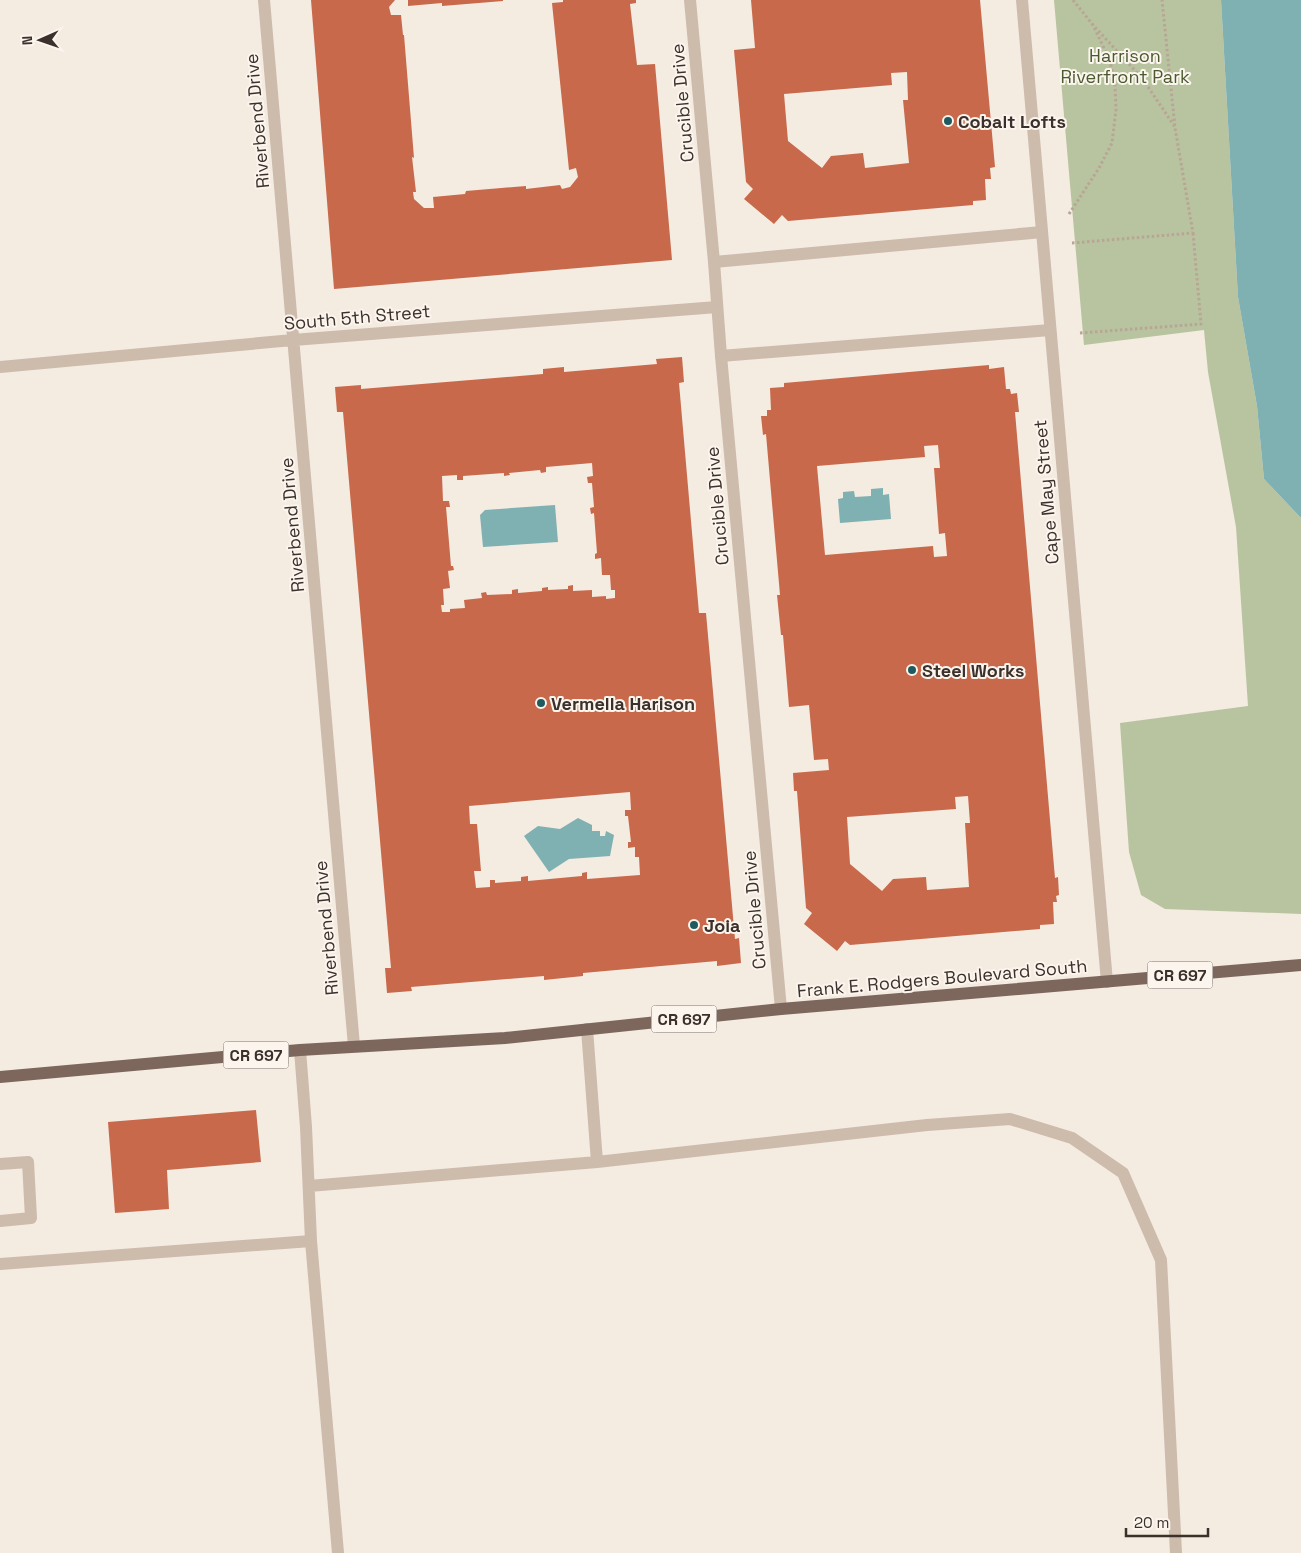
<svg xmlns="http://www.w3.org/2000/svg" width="1301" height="1553" font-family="'Space Grotesk',sans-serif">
<rect width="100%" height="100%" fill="#f4ebe1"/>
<!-- green -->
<path fill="#b8c4a0" d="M1054,0h167l17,297 19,109 7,73 37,39v396l-136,-5 -24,-14 -12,-43 -9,-129 128,-17 -12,-179 -28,-155 -4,-42 -120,15z"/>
<!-- water -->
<path fill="#7fb0b2" d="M1221,0h80v518l-37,-39 -7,-73 -19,-109z
M883,488v7l6,-1 2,25 -51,4 -2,-24 5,-1v-6l11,-1 1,6 16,-1v-7z
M555,505l3,37 -75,5 -3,-32 5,-5z
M578,818l14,7v6h8v5h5l1,-5 8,4 -4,21 -41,3 -20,13 -25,-36 14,-10 22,3z"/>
<!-- building -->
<path fill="#c8694b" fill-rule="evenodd" d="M311,0h84l-6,7 2,8h10l2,20h1l10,123 -2,-1 4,35h-3l1,7 10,9h10l-1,-11 32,-3 1,-3 60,-5v3l34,-4 2,4 8,-2 8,-10 -2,-9 -7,2 -17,-167 11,-1v-2h73v3l-6,1 7,61 18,-1 17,196 -338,29z
M408,0h95v1l-61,5v-3l-34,3z
M751,0h229l15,167 -5,1 1,11h-6l1,21 -13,1v4l-185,16 -6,-6 -8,9 -30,-25 9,-10 -7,-7 -12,-132 21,-2zM907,72l1,28h-5l6,63 -44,5 -2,-15 -32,3 -9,12 -34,-27 -4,-47 108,-9 -1,-12z
M682,357l2,25 -5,1 20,230h7l29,326 4,-1 2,25 -24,3v-5l-134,12v3l-39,4v-4l-133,11 1,4 -25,2 -2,-25h6l-48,-556h-6l-2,-25 26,-2v4l182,-15v-5l21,-2v5l93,-8 -1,-5zM592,463l1,13 -6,1 1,6h4l2,24 -4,1 1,6 3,-1 3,40 -2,1v5l6,-1 1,17h8l1,15h4v8l-9,1v-3l-14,1v-7l-19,1v-6l-5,1v3l-20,1v-3l-6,1v3l-24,2v-4l-6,1v4l-25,1 -1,-3 -5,1 1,5 -18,2 1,8 -15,1v3h-8l-1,-7h3l-1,-16 7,-1 -2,-17 6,-1 -1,-4h-2l-5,-59h4l-1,-6h-6l-1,-25 15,-1v5h6v-4l41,-3v3l6,-1 -1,-2 31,-3 1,3 5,-1v-5zM630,792l1,18h-6v6h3l3,26h-3v6l7,-1v10h4l1,18 -53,4v-7l-5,1v3l-54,5v-5l-7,1v4l-26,2v-3h-5v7l-14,1 -2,-17h7l-4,-47h-7l-1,-18z
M989,365v4l15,-2 2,22h4l1,5 6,-1 2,19h-4l40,466 3,-1 1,18 -3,1 1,6h-4l1,22 -14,1v4l-190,16 -5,-4 -8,10 -33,-27 8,-11 -6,-5 -9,-117h-3l-1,-18 36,-3 -1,-11 -14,1 -5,-55 -20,2 -6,-72h-2l-4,-40h3l-14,-161 -3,1 -2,-19h6v-6h4l-1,-22 14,-1v-4zM938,445l2,23h-6l5,66 6,-1 2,23 -13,1 -1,-11 -108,9 -8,-89 108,-9 -1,-11zM968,796l2,27h-5l4,64 -42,3 -1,-13 -33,2 -11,12 -32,-27 -3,-47 109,-8 -1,-12z
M256,1110l5,52 -94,8 2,39 -54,4 -7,-91z"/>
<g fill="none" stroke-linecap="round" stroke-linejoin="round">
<!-- path -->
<path stroke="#b9a596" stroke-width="3" stroke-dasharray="2.5 2.5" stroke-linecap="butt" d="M1073,0l20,25 49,53 33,49
M1069,214l30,-46 13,-25 4,-34 -1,-24 -5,-24 -17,-36
M1072,243l121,-10 -18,-105 -13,-128
M1080,333l121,-9 -8,-91"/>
<!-- service -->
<path stroke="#cdbbac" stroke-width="12" d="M714,262l328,-30
M721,356l329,-26
M587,1029l10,133
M0,1164l28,-2 3,56 -31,3
M309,1186l288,-24 330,-37 83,-6 62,19 51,35 38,87 15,293
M311,1241l27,312
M0,1264l311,-23 -5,-114 -6,-77"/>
<!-- minor -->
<path stroke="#cdbbac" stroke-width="12" d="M264,0l90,1046
M690,0l24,262 7,94 60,653
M1022,0l85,982
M0,367l293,-27 424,-33"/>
<!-- primary -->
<path stroke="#7d675c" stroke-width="12" d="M0,1077l300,-27 205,-12 276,-29 520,-44"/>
</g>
<!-- markers -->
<g fill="#1f5a5e" stroke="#fbf5ee" stroke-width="2">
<circle cx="948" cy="121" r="5"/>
<circle cx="912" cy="670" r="5"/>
<circle cx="541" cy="703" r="5"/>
<circle cx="694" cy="925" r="5"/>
</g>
<g text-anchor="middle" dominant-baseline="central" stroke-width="4" stroke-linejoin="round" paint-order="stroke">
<!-- shield labels -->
<g fill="#fbf5ee" stroke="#756b66" stroke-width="1">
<rect x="1147.5" y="961.5" width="65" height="27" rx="4"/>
<rect x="651.5" y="1005.5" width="65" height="27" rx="4"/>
<rect x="223.5" y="1041.5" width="65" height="27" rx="4"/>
</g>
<g font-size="16" font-weight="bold" fill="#3b302b">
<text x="1180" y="975">CR 697</text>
<text x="684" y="1019">CR 697</text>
<text x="256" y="1055">CR 697</text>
</g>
<!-- park labels -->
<g font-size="18" fill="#4a5a2e" stroke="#fbf5ee">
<text x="1125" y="55">Harrison<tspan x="1125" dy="21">Riverfront Park</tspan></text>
</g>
<!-- street labels -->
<g font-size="18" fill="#3b302b" stroke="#fbf5ee">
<text transform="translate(682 103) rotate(-95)">Crucible Drive</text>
<text transform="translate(257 121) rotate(-95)">Riverbend Drive</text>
<text transform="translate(357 317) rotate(-5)">South 5th Street</text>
<text transform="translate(1046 492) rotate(-95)">Cape May Street</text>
<text transform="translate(717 506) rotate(-95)">Crucible Drive</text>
<text transform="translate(292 525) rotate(-95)">Riverbend Drive</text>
<text transform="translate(754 910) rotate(-95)">Crucible Drive</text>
<text transform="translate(326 928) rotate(-95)">Riverbend Drive</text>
<text transform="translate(942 978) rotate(-5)">Frank E. Rodgers Boulevard South</text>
</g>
<!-- poi labels -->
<g font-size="18" font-weight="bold" fill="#3b302b" stroke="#fbf5ee" text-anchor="start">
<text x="958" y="121">Cobalt Lofts</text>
<text x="922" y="670">Steel Works</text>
<text x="551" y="703">Vermella Harison</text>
<text x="704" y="925">Joia</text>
</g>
</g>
<!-- north arrow -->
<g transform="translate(40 40) rotate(268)" stroke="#fbf5ee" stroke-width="4" paint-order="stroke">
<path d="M0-4L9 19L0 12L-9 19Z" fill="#3b302b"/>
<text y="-8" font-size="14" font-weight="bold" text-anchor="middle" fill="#3b302b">N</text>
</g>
<!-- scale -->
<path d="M1126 1528v8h82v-8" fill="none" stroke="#3b302b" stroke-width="2.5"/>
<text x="1134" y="1528" font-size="15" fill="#3b302b" stroke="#fbf5ee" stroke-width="4" paint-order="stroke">20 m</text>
</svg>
